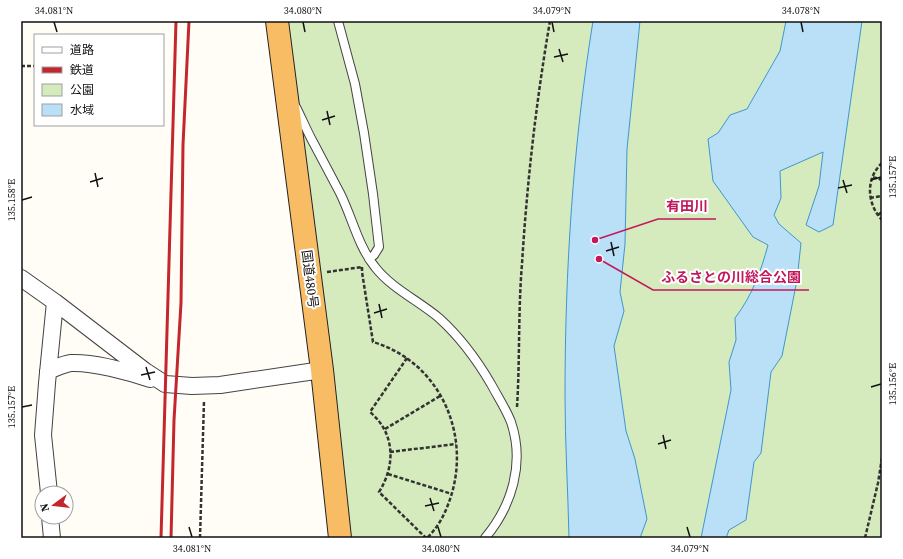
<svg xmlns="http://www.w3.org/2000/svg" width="903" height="559" font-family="'Source Serif 4','Noto Sans JP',serif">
<rect width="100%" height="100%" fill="#fffdf5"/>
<!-- green -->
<path fill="#d5ebbd" d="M284,21h598v517h-531z"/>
<!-- water -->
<path fill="#b9e0f7" stroke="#3f96cf" d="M593,21h47l-13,128 -2,95 -5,48 4,19 -10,35 12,85 9,28 12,60 -7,19h-71c-1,-47 -4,-95 -4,-142 0,-126 8,-251 28,-375z
M786,21h76l-29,204 -14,7 -13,-7 13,-39 4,-34 -43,19 1,27 -7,17 5,9 22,19 -4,37 -15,76 -11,16 -10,81 -7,9 -8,58 -17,10 -3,8h-25l30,-148 -2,-28 7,-22 -1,-22c17,-22 26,-47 33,-73l-15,-8 -40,-56 -5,-42 10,-6 12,-18 17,-6 33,-58z"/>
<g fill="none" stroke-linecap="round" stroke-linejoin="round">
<!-- service casing -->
<g stroke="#444" stroke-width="10">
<path id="service" d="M338,21l17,63 9,49 9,61 6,53 -5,8 -5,4
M296,107c6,12 11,24 17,35 9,17 18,34 27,51 12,24 18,53 35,74 16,21 44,34 64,51 21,19 38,42 52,66 7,13 15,25 20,38 14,41 1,84 -26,116"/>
</g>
<!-- minor casing -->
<g stroke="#444" stroke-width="18">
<path id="minor" d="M21,278l34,24 90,69 20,13 27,2 28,-1 102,-15
M48,371c8,-3 15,-7 23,-8 22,-1 58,9 79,16
M49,493l-6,-58 4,-52 8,-81
M50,517l2,21"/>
</g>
<!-- trunk casing -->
<g stroke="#222" stroke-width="24">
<path id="trunk" d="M277,21l45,349 18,168"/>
</g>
<!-- path -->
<path stroke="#333" stroke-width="2.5" stroke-dasharray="4 2" stroke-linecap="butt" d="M21,66h14
M882,163c-17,16 -15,41 0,57
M873,177l9,3
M870,198l12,-2
M878,215l4,-3
M362,267v5l11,70c68,20 100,95 76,160 -5,14 -11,25 -22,36
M327,272l35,-5
M407,358l-37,54c25,21 26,53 9,80l47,46
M517,407c3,-48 1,-95 5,-143 5,-81 14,-162 28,-243
M385,429l55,-33
M390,452l66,-8
M388,474l64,20
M200,538l4,-137
M865,538l13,-55 4,-25"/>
<!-- service -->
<use href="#service" stroke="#fff" stroke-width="8"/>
<!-- minor -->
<use href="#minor" stroke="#fff" stroke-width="16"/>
<!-- trunk -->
<use href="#trunk" stroke="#f7bc64" stroke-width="22"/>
<!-- rail -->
<path stroke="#c4262e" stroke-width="3" d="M161,538l15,-517
M171,538l3,-118 7,-117 2,-158 6,-124"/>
</g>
<!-- ticks -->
<path fill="none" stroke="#111" stroke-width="1.5" d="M54,22l3,10M303,22l2,10M552,22l2,10M801,22l2,10M559,49l4,13M554,57l14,-3M327,111l3,14M322,120l13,-4M95,173l3,14M843,180l4,13M871,180l10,-3M90,182l13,-4M838,188l14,-3M22,200l10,-3M611,242l3,14M606,251l13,-4M379,304l3,14M374,313l13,-4M146,367l4,13M141,375l14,-3M871,387l10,-3M22,407l10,-2M663,435l3,14M658,444l13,-4M430,498l4,13M425,506l14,-3M189,527l3,10M438,527l3,10M687,527l3,10"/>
<g text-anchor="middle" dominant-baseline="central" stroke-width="4" stroke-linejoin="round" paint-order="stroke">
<!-- street labels -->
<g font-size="13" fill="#111" stroke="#fff">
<text transform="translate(310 279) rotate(83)">国道480号</text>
</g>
</g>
<!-- callouts -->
<path fill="none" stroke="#c2185b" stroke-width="1.5" d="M595 240L658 219H716M599 259L653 290H809"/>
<g fill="#c2185b" stroke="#fff" stroke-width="1.5">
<circle cx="595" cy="240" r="4"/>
<circle cx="599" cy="259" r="4"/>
</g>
<g font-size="14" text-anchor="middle" font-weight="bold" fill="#c2185b" stroke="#fff" stroke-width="4" stroke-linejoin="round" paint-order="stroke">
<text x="687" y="211">有田川</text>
<text x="731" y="282">ふるさとの川総合公園</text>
</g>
<!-- border -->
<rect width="903" height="559" fill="none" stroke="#ffffff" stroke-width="44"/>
<!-- legend -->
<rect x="34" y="34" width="130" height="92" fill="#ffffff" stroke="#a0a0a0"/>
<rect x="42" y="47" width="20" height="6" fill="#ffffff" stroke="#a0a0a0"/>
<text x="70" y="54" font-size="12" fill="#111111">道路</text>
<rect x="42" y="67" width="20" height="6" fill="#c4262e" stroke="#a0a0a0"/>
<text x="70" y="74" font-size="12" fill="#111111">鉄道</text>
<rect x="42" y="84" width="20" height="12" fill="#d5ebbd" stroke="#a0a0a0"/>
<text x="70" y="94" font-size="12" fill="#111111">公園</text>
<rect x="42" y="104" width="20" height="12" fill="#b9e0f7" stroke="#a0a0a0"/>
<text x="70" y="114" font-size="12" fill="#111111">水域</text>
<!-- north arrow -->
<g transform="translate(54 505) rotate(255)"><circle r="19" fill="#ffffff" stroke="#a0a0a0"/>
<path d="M0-3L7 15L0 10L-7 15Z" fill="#c4262e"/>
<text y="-6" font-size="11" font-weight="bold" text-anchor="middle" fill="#111111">N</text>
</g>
<rect x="22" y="22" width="859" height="515" fill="none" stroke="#111" stroke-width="1.5"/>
<g font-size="10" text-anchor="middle" fill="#111">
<text x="54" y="14">34.081°N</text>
<text x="303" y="14">34.080°N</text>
<text x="552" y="14">34.079°N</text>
<text x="801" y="14">34.078°N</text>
<text transform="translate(892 177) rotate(-90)" y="4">135.157°E</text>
<text transform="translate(11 200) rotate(-90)" y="4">135.158°E</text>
<text transform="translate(892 384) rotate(-90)" y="4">135.156°E</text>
<text transform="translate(11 407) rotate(-90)" y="4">135.157°E</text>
<text x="192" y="552">34.081°N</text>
<text x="441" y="552">34.080°N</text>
<text x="690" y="552">34.079°N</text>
</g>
</svg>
